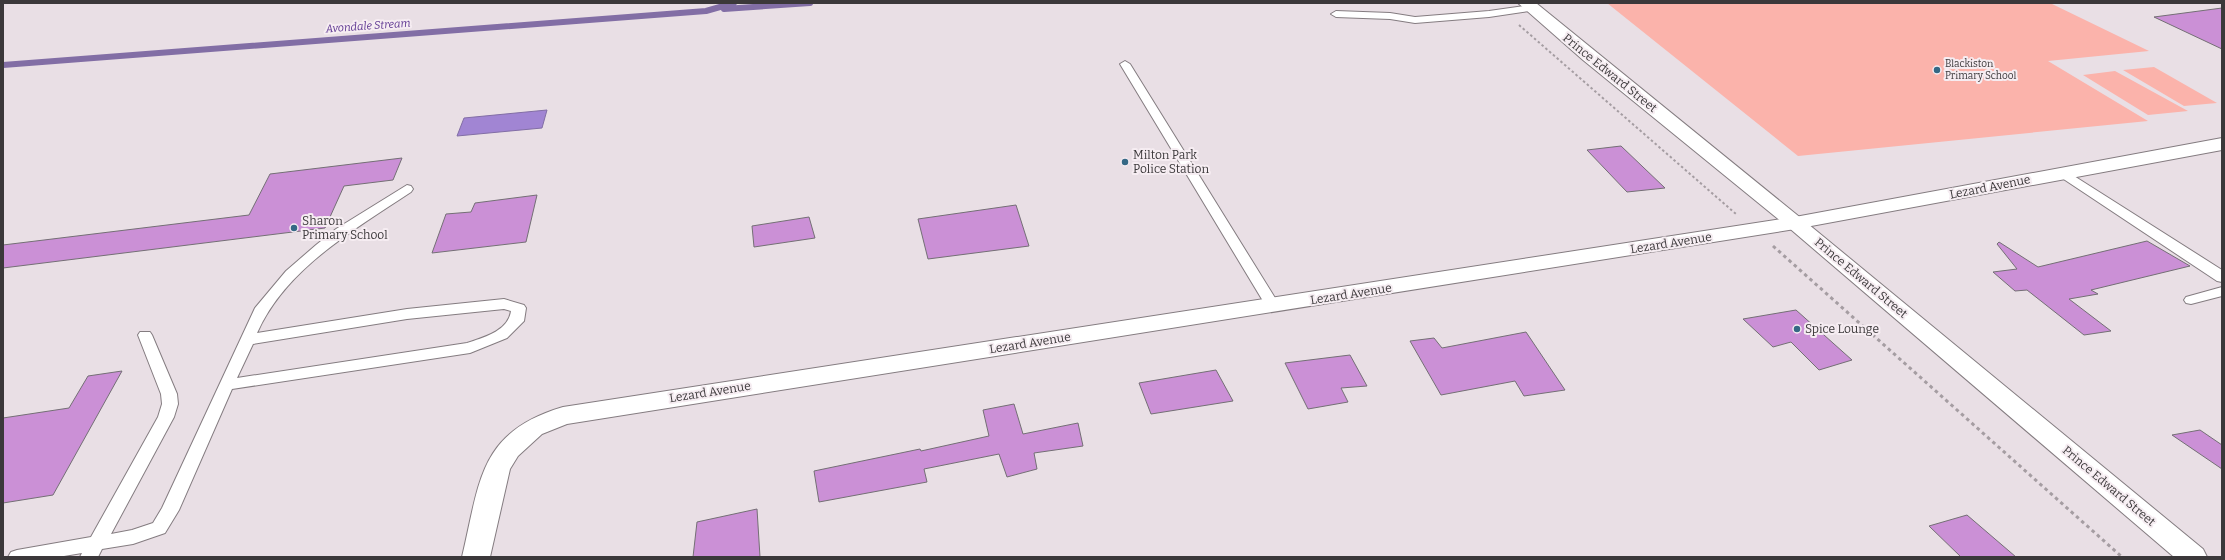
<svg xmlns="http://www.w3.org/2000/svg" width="2225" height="560" font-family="Bitter,serif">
<rect width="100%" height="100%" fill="#e9dfe5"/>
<!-- green -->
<path fill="#fbb3ab" d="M1607,3h443l99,48 -101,10 100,60 -350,35z
M2154,67l63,36 -33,3 -61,-36z
M2115,71l73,40 -40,4 -65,-40z"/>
<!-- water -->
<path fill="#a185d3" stroke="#826ea5" d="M547,110l-5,18 -85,8 7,-18z"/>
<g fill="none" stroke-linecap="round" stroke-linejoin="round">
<!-- stream -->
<path stroke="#826ea5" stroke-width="6" d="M724,9l86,-6
M3,65l703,-54 28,-8"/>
</g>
<!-- building -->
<path fill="#cb90d6" stroke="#746f75" d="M2222,8v41l-68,-32z
M1621,146l44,42 -38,4 -40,-42z
M402,158l-9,22 -49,6 -19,42 -322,40v-23l246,-30 21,-41z
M537,195l-11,47 -94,11 14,-39 25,-2 4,-9z
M1016,205l13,41 -101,13 -10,-40z
M809,217l6,21 -61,9 -2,-21z
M2147,241l43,25 -99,24 7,4 -29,5 42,32 -27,4 -57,-45 -12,1 -22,-19 24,-3 -20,-25 2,-2 39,25z
M1796,310l56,50 -33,10 -28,-28 -18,5 -30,-28z
M1526,332l39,58 -41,6 -9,-15 -74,14 -31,-54 24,-3 8,10z
M1350,355l17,31 -26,2 7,14 -40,7 -23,-46z
M1216,370l17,31 -82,13 -12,-31z
M122,371l-69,124 -50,8v-85l66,-10 19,-32z
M1014,404l9,30 55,-11 5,23 -49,7 3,16 -30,8 -8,-23 -75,15 3,13 -108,20 -5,-31 106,-22 1,2 68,-15 -6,-26z
M2200,430l22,15v24l-50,-34z
M757,509l3,48h-67l4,-35z
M1967,515l49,42h-55l-32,-31z"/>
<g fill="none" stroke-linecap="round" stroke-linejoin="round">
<!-- service casing -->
<g stroke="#847c80" stroke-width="2">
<path id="service" d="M1532,5l4,1v4l-47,7 -74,6 -25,-4 -54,-2 -5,-3 5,-3 54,2 25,4 74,-6z
M1125,61l5,3 150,242 -2,3h-10l-2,-3 -146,-242z
M2063,169l159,101v12l-5,-1 -158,-105 -2,-3 2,-3z
M407,185l4,1 2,3 -2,3c-57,38 -125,76 -154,141l150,-24 97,-10 20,6 2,3 -2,13 -17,17 -37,15 -238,36 -53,121 -14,23 -32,11 -31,5 -4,8h-18l2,-4 -24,4h-50l3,-5 6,-2 74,-13 67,-120 4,-13 -1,-10 -23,-59 2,-3h10l2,3 25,59 1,10 -4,13 -63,117 21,-4 21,-7 9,-15 93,-200 31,-37 30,-26 20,-16zM504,309l7,2c-3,20 -26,26 -44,32l-230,35 16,-34 154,-25z
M2222,287v9l-31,8 -5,-1 -2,-3 2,-3z"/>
</g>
<!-- minor casing -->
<g stroke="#847c80" stroke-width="2">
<path id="minor" d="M2222,138v12l-427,79 -1228,195 -25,10 -24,22 -8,13 -20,88h-28c18,-75 16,-125 101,-150l1232,-190z"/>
</g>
<!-- secondary casing -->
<g stroke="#847c80" stroke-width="2">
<path id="secondary" d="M1518,3h18l266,216 401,330 4,8h-33l-386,-330 -205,-167z"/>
</g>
<!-- path-far1 -->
<path stroke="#a59da2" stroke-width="2" stroke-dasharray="2.5 2.5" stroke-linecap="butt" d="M1519,25l217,189"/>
<!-- path -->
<path stroke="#a59da2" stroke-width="3" stroke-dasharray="3.5 3.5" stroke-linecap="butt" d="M1773,246l349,311"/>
<!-- service -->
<use href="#service" fill="#fff" fill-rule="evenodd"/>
<!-- minor -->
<use href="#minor" fill="#fff" fill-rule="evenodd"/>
<!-- secondary -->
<use href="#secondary" fill="#fff" fill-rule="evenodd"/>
</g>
<!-- markers -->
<g fill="#356885" stroke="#f6edf2" stroke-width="1.5">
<circle cx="1937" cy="70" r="4"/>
<circle cx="1125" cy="162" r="4"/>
<circle cx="294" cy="228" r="4"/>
<circle cx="1797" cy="329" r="4"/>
</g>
<g text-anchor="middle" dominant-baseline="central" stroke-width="4" stroke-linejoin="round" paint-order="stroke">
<!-- far-poi labels -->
<g font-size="10" fill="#3b383a" stroke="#f6edf2" text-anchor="start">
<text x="1945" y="64">Blackiston<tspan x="1945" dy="12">Primary School</tspan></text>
</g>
<!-- far-water labels -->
<g font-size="11" font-style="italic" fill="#5b338f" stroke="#f6edf2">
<text transform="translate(368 26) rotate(-4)">Avondale Stream</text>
</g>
<!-- street labels -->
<g font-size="12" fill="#3b383a" stroke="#f6edf2">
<text transform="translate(1610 73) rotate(39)">Prince Edward Street</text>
<text transform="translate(1990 187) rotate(-11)">Lezard Avenue</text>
<text transform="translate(1671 243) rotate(-9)">Lezard Avenue</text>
<text transform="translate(1861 278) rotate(40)">Prince Edward Street</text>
<text transform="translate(1351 294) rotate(-9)">Lezard Avenue</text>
<text transform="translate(1030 343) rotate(-9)">Lezard Avenue</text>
<text transform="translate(710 392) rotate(-9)">Lezard Avenue</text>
<text transform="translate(2109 486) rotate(40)">Prince Edward Street</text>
</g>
<!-- poi labels -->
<g font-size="12" fill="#3b383a" stroke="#f6edf2" text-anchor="start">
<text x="1133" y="155">Milton Park<tspan x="1133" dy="14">Police Station</tspan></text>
<text x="302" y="221">Sharon<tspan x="302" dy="14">Primary School</tspan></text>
<text x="1805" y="329">Spice Lounge</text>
</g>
</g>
<!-- border -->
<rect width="2225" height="560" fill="none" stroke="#3b383a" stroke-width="8"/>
</svg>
